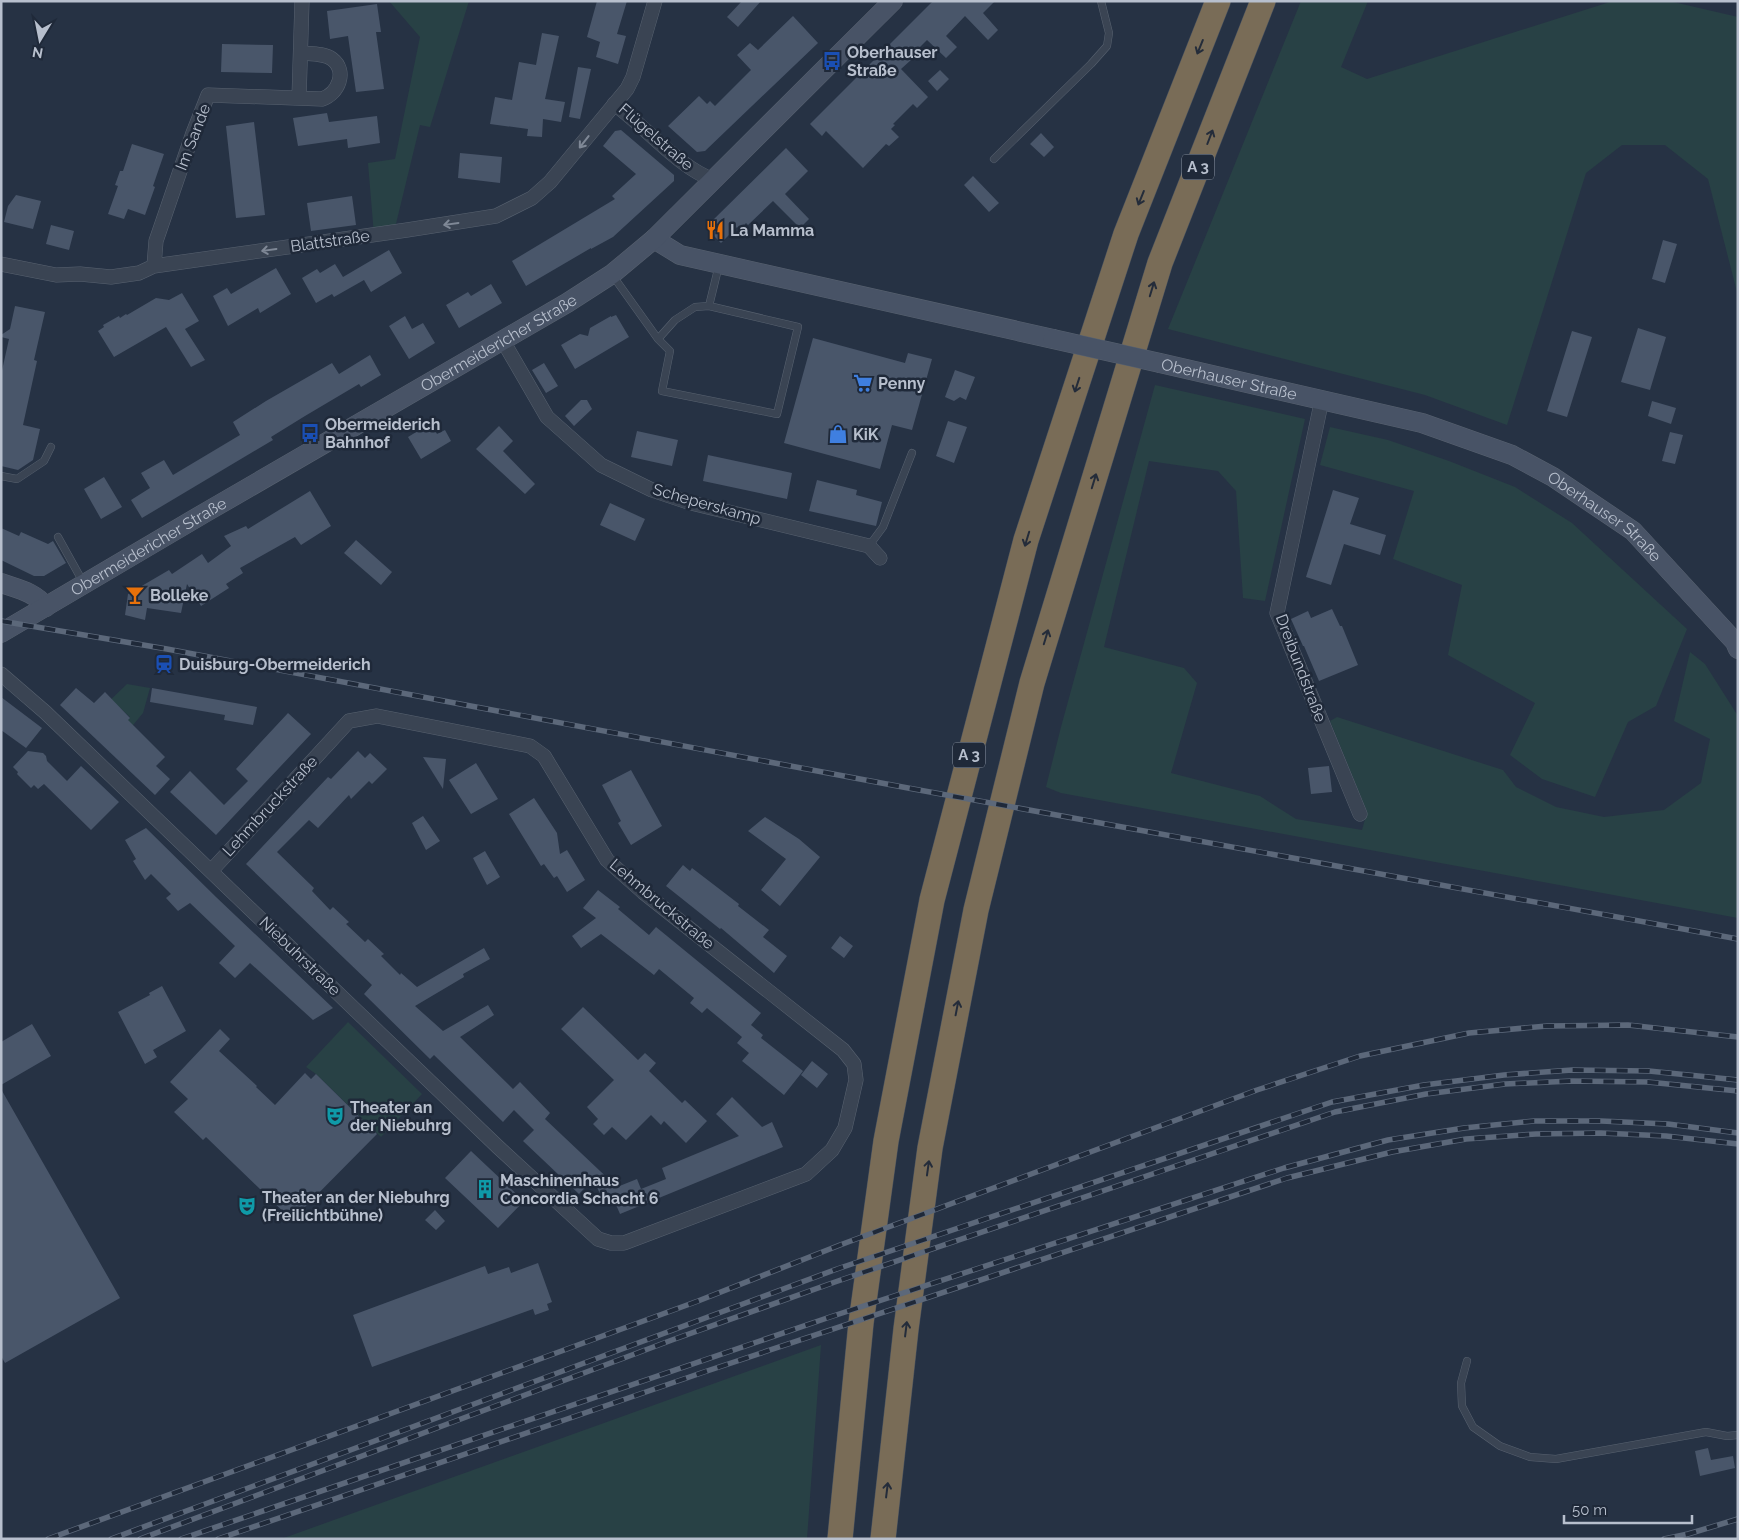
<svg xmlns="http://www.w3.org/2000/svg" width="1739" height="1540" font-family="Raleway,sans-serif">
<rect width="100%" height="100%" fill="#263244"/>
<!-- green -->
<path fill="#284145" d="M389,1h80l-39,126 -10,-2 -26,107 -20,3 -6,-72 27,-4 25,-122z
M1301,1h67l-27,66 26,12 246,-78h56l69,16v279l-30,-117 -43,-34h-43l-36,28 -79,252 -82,-30 -257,-66z
M1155,385l150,34 -40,182 -22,-3 -7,-107 -18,-20 -69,-10 -45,186 80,21 13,15 -26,90 89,23 36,23 66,11 5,-18 -37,-91 7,-4 166,53 13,17 40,20 48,10 60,-7 37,-27 9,-44 -36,-18 16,-69 15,12 33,52v202l-677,-125 -15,-6 15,-60z
M1330,427l58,13 61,21 66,26 57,36 115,106 -31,77 -28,16 -33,75 -53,-18 -32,-24 25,-52 -87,-48 14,-70 -69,-26 21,-68 -94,-26z
M127,684l23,4 -7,25 -33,40 -1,-1 9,-10v-12l12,-13 -11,-10 -5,3h-14z
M348,1022l74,72 -41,43 -65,-63 -10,-7z
M821,1345l-14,194h-526z"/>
<!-- building -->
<path fill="#49566a" d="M597,1h30l-10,33 9,2 -8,28 -22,-7 4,-15 -13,-5z
M742,1h19l-23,26 -11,-10z
M933,1h62l-12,12 15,17 -10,10 -23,-24 -19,20 11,11 -11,11 -19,-18 -18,18 2,2 -10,9 27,28 -11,11 -4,-4 -20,20 2,1 -4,4 8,8 -10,9 -3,-2 -23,24 -37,-37 -4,5 -12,-12z
M377,4l4,28h-5l8,57 -28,3 -8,-56 -18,3 -3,-28z
M793,16l25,27 -113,108 -8,1 -29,-26 31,-30 8,8 3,-3 5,5 36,-36 -14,-15 13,-12 8,7z
M542,33l17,3 -14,63 20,3 -4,20 -18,-3 -1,18 -15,-1 1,-7 -38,-5 5,-27 17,3 7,-38 17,3z
M222,44l51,1 -1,28 -51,-1z
M578,67l13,2 -11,50 -11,-2z
M940,70l9,9 -12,12 -9,-10z
M327,113l2,9 48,-6 3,27 -32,5 -1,-9 -49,7 -5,-28z
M254,122l11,93 -29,3 -10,-92z
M621,130l53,45v6l-61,56 -22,12v-1l-65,38 -14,-25 103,-62 -3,-3 24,-22 -33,-28 12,-15z
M1041,133l13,14 -10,10 -14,-13z
M132,144l32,10 -11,32 2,1 -10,28 -17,-6 -4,10 -16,-5 10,-28 -3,-1 5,-14h3z
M786,148l22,23 -23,23 24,25 -9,9 -27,-27 -25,24 -2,-2 -6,7 -3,-3 -16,16 -12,-12 7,-8 -3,-3z
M460,153l42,4 -2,26 -42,-5z
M973,176l26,27 -10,9 -25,-27z
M16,195l25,6 -8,28 -29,-7 4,-16z
M352,196l4,29 -45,6 -4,-28z
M51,225l23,6 -5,19 -23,-6z
M1663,240l14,4 -12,39 -13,-4z
M389,250l13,23 -31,19 -7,-12 -30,17 -2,-3 -16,9 -14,-25 15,-9 3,4 15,-9 8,13z
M276,268l15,26 -31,19 -2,-5 -30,18 -15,-30 14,-8 4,6z
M491,284l11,19 -43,25 -13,-23 22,-13 3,4z
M182,293l17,28 -14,8 20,31 -14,7 -25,-40 -52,30 -16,-26 6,-4 -1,-2 16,-9 1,2 6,-4 1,1 29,-17 13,2z
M15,306l30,6 -11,48 3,1 -14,64 17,4 -7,31 -15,10 -17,-4v-91l8,-36 -8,-2v-2l9,-6z
M616,315l13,22 -54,32 -14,-24 19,-11 8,2 2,-8 21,-12v1z
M405,316l7,13 11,-6 12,20 -26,16 -20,-33z
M1638,328l28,9 -16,53 -29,-8z
M1572,331l20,6 -25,80 -20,-6z
M813,338l92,25 3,-10 24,6 -20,71 -20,-5 -12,44 -96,-26z
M370,355l11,20 -20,12 -2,-3 -54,32 -34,21 2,3 -131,78 -11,-18 19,-12 -9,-15 23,-13 9,15 67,-40 -7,-13 33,-21 66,-38 7,11z
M544,363l14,23 -12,7 -14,-23z
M955,370l20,7 -9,23 -6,-3 -6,4 -9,-4z
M581,400h6l5,9 -18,17 -9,-10z
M1652,401l24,7 -5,16 -23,-8z
M948,421l19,6 -13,36 -18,-7z
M431,423l6,11 8,-4 6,11 -30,18 -13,-22z
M499,426l14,15 -10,10 32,33 -10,10 -49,-45z
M637,431l41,9 -6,26 -41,-9z
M1670,432l13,3 -8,29 -13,-3z
M708,455l84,18 -5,26 -84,-18z
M104,477l18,30 -21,12 -17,-30z
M817,480l40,10 -1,5 26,7 -6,24 -67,-15z
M1333,490l26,8 -9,26 36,11 -6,20 -36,-11 -13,41 -25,-8z
M310,491l21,35 -30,19 -6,-8 -55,31 3,5 -17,11 3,4 -28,18 -14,-22 -6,29 -34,-5 -2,12 -20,-5 3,-21 41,-24 3,4 30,-20 6,9 23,-17 -7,-10 22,-10 2,3z
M610,503l35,16 -10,22 -35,-16z
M1,528l18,8 2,-4 27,12 5,-3 13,22 -22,13h-10l-33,-16z
M356,540l36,32 -11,13 -37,-32z
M1332,609l8,17h2l16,39 -39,16 -15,-35h-1l-12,-27 17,-8 3,7z
M76,688l18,15 11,-11 25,26 -2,2 37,37 -9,9 14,13 -15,16 -95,-90z
M152,688l105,19 -4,18 -29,-5 1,-5 -75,-13z
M1,697l41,31 -16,20 -25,-18z
M288,713l23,21 -95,101 -46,-43 20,-21 34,34 24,-24 -12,-12z
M28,751l15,2 3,3 1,5 20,20 14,-15 38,36 -28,28 -47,-46 -6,5 -4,-4 -3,3 -14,-14 1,-2 -5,-5z
M358,751l7,7 5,-5 17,16 -15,15 -3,-3 -18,18 -2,-4 -31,33 -9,-8 -32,32 37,36 -2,3 18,19 3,-3 16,15 -3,2 19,18 3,-3 16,15 -3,2 19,19 1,-2 16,14 67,-39 6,11 -27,15 1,3 -49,29 28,25 45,-26 6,10 -34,22 53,52 7,-7 30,31 -5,6 72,68 20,-8 4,10 25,-10 -4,-11 77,-32 -23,-22 16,-17 30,30 10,-5 11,25 -163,67 -6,-14 -3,1 -1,-2 -7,2 -9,-21 4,-6 -19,20 -56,-53 11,-11 -20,-20 -11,12 -69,-67 -4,4 -66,-65 8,-9 -126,-121 82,-87 3,2z
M423,757l23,2 -3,30z
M476,763l22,36 -27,15 -22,-34z
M1329,766l3,26 -21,2 -3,-26z
M631,770l31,56 -31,19 -13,-22 3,-2 -19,-36z
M534,798l23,35 3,21 7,-4 18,30 -18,12 -10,-16 -3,2 -10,-14 -3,2 -32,-52z
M423,816l17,25 -14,9 -14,-27z
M765,817l34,22 21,18 -40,49 -19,-16 25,-31 -38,-28z
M146,828l70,69 117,111 -20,12 -63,-57 -15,15 -16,-15 16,-17 -45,-43 -12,8 -12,-13 5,-4 -20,-20 -6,6 -12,-19 3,-2 -11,-19z
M485,851l15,26 -13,8 -14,-27z
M683,865l7,6 2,-3 47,36 -1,2 31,24 -6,7 24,19 -13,17 -53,-45 -1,1 -54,-43z
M598,890l22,17 -2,2 31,26 7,-8 105,86 -10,12 12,10 -2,3 42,33 -19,24 -42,-34 7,-8 -12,-10 5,-6 -35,-29 -5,5 -12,-10 4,-5 -35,-29 -5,6 -53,-41 -20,14 -9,-12 24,-18 -13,-10z
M840,936l13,10 -9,12 -13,-10z
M162,986l24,45 -33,19 4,7 -12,7 -27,-52 32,-17 -1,-2z
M583,1007l55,53 7,-7 11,10 -7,8 33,32 3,-3 22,21 -21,22 -22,-22 -3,4 -10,-10 -25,25 -14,-13 -8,8 -11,-11 5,-5 -11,-12 27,-27 -53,-51z
M32,1024l19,32 -50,29v-43z
M220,1029l10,10 -11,12 38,35 -1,1 19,18 30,-32 6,6 5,-5 61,60 -85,86 -86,-83 -3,3 -29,-28 14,-13 -18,-17z
M812,1061l16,13 -11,14 -16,-13z
M1,1089l119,209 -115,65 -4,-7z
M471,1151l53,50 -26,27 -53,-50z
M435,1210l10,11 -9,9 -11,-10z
M538,1263l14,39 -5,2 2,6 -14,5 -2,-6 -161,58 -19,-52 132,-49 3,8 21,-7 2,6z
M1708,1448l3,12 22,-4 2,12 -35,8 -5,-25z"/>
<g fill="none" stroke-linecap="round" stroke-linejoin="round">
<!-- lane casing -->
<g stroke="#586270" stroke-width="8">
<path id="lane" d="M994,159l97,-95 16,-18 2,-13 -8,-32
M613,276l45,63 12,12 -8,40 115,23 21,-87 -89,-21
M658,339l17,-19 20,-13 14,-1 10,-41
M1,476l16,3 27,-18 7,-14
M58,537l25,45
M869,546l14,-19 29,-74
M1467,1361l-6,22 1,23 11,21 27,19 30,11 26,2 150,-27 21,4 11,-1"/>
</g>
<!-- street casing -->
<g stroke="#586270" stroke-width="15">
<path id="street" d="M299,98l3,-97
M614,104c31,22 65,64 100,76
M1,264l55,11 24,-1 31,3 28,-4 15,-7 253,-36 89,-14 36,-18 18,-16 77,-93 6,-12 22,-76
M154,266l2,-25 37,-108 15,-38 114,4c16,-5 26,-28 10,-40 -8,-6 -22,-5 -31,-6
M503,341l44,76 54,48 51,25 39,13 178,43 11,12
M1322,399l-45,214 83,201
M1,674l44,38 453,435 100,92 13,4h13l182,-69 26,-24 13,-22 11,-48 -2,-16 -11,-14 -200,-158 -36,-32 -63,-104 -14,-10 -153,-30 -28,5 -138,150"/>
</g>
<!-- secondary casing -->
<g stroke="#586270" stroke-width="20">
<g id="secondary">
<path d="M654,239l26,16 373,84"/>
<path id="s1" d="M1160,363l262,60 90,32 41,22 80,54 102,111 3,7"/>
<path d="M1,583c17,6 34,9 45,24"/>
<path id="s2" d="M1,633l207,-122 359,-208 45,-29 42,-35 239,-238"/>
</g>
</g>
<!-- highway casing -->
<g stroke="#454f5e" stroke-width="26">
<path id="highway" d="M840,1539l21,-216 25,-182 46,-241 94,-360 100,-306 92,-233
M883,1539l23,-210 24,-181 46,-238 56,-227 128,-420 103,-262"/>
</g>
<!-- lane -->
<use href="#lane" stroke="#3a4453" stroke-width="7"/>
<!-- street -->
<use href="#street" stroke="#3a4453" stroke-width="14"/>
<!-- secondary -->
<use href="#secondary" stroke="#485366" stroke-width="19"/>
<!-- highway -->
<use href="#highway" stroke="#796c57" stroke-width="25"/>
<!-- rail casing -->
<g stroke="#5c687a" stroke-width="5.5">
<path id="rail" d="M1,621l166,28 741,139 830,151
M48,1539l650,-238 142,-56 417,-155 103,-34 109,-23 78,-7 81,-1 110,12
M111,1539l726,-270 495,-167 92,-17 80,-10 68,-5 77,1 89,9
M140,1539l532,-199 163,-58 500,-170 91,-18 79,-10 67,-3 76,1 90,9
M181,1539l649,-222 454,-149 104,-28 76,-12 70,-7h67l67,3 70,9
M218,1539l486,-167 583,-194 105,-26 74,-13 70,-5 65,-1 65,3 72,8
M1664,1539l24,-5 50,-15"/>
</g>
<!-- rail -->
<use href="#rail" stroke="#1f2939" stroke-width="4" stroke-dasharray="11" stroke-linecap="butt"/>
<!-- secondary-bridge casing -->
<g stroke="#586270" stroke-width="20" stroke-linecap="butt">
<path id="secondary-bridge" d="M1053,339l107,24"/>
</g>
<!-- secondary-bridge -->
<use href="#secondary-bridge" stroke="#485366" stroke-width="19"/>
</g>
<!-- one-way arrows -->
<defs><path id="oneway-shaft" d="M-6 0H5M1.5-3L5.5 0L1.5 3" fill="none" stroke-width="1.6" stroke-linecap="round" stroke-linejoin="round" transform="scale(1.25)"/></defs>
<g stroke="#242c3a">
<use href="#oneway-shaft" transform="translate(1200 47) rotate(112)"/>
<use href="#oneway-shaft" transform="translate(1210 137) rotate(-69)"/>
<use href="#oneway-shaft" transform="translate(1141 198) rotate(112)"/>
<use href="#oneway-shaft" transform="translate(1152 289) rotate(-73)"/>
<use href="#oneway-shaft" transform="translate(1077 385) rotate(108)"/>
<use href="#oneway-shaft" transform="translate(1094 481) rotate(-73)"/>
<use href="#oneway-shaft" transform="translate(1027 539) rotate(107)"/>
<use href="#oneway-shaft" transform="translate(1046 637) rotate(-73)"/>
<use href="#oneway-shaft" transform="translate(957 1008) rotate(-79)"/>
<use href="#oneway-shaft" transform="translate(928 1168) rotate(-82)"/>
<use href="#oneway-shaft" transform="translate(906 1329) rotate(-83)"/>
<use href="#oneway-shaft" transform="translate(887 1490) rotate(-83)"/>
</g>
<g stroke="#7f8896">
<use href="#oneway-shaft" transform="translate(584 142) rotate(128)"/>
<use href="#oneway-shaft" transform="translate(451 224) rotate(172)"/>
<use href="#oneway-shaft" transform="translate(269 250) rotate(172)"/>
</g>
<!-- icons -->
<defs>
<g id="bus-bare" transform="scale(1.5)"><path d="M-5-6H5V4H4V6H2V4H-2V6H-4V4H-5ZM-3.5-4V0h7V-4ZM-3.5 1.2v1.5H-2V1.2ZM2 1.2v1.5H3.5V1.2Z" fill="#1a4fb4" stroke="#1f2939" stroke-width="2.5" paint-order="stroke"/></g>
<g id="restaurant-bare" transform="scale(1.5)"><path d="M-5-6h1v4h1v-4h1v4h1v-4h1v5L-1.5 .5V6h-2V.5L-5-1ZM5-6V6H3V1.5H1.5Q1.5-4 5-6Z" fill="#e8710a" stroke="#1f2939" stroke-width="2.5" paint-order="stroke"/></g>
<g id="supermarket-bare" transform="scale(1.5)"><path d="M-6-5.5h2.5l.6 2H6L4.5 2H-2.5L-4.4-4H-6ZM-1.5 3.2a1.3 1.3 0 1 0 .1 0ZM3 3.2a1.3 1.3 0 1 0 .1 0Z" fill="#3f7fe0" stroke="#1f2939" stroke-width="2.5" paint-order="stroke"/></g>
<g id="shop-bare" transform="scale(1.5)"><path d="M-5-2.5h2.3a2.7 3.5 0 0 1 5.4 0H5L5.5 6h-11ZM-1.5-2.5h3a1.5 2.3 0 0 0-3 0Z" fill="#3f7fe0" stroke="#1f2939" stroke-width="2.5" paint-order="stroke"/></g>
<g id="bar-bare" transform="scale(1.5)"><path d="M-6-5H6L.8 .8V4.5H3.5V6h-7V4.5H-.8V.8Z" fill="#e8710a" stroke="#1f2939" stroke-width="2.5" paint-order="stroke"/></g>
<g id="station-bare" transform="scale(1.5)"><path d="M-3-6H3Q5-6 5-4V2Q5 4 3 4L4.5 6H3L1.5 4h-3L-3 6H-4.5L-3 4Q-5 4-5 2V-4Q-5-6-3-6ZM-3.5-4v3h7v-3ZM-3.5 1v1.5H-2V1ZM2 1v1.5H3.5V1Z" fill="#1a4fb4" stroke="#1f2939" stroke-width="2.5" paint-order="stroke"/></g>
<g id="theatre-bare" transform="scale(1.5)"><path d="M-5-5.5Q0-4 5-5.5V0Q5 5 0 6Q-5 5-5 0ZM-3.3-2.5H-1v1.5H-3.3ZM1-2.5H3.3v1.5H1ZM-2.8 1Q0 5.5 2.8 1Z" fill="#0f9aa8" stroke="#1f2939" stroke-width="2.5" paint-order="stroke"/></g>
<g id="building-bare" transform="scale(1.5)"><path d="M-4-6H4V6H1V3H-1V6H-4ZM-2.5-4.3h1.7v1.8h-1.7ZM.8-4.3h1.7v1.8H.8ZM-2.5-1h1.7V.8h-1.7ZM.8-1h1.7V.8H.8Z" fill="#0f9aa8" stroke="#1f2939" stroke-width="2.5" paint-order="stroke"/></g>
</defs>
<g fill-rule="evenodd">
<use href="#bus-bare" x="832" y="61"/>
<use href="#restaurant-bare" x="715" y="230"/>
<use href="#supermarket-bare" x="863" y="383"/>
<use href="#bus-bare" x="310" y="433"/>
<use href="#shop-bare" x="838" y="434"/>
<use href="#bar-bare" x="135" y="595"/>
<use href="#station-bare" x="164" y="664"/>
<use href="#theatre-bare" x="335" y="1116"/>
<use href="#building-bare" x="485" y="1189"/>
<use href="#theatre-bare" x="247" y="1206"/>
</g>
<g text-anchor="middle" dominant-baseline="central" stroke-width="5" stroke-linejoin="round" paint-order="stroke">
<!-- shield labels -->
<g fill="#1f2939" stroke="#8992a1" stroke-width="1">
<rect x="1182" y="154.5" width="32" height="25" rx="4"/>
<rect x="953" y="742.5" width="32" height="25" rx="4"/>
</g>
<g font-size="15" font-weight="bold" fill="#b7bfcd">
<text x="1198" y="167">A 3</text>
<text x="969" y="755">A 3</text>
</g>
<!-- poi labels -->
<g font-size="16" font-weight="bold" fill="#b7bfcd" stroke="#1f2939" text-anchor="start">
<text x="847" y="52">Oberhauser<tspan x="847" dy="18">Straße</tspan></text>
<text x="730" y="230">La Mamma</text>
<text x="878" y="383">Penny</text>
<text x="325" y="424">Obermeiderich<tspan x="325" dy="18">Bahnhof</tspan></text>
<text x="853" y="434">KiK</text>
<text x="150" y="595">Bolleke</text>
<text x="179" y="664">Duisburg-Obermeiderich</text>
<text x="350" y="1107">Theater an<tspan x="350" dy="18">der Niebuhrg</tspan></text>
<text x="500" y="1180">Maschinenhaus<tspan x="500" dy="18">Concordia Schacht 6</tspan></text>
<text x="262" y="1197">Theater an der Niebuhrg<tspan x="262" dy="18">(Freilichtbühne)</tspan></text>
</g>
<!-- street labels -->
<g font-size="16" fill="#b7bfcd" stroke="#1f2939">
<text transform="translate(193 137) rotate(-69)">Im Sande</text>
<text transform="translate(656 137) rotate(41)">Flügelstraße</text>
<text transform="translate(330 241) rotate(-8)">Blattstraße</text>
<text stroke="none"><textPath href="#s2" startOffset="576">Obermeidericher Straße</textPath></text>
<text stroke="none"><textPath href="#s1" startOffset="71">Oberhauser Straße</textPath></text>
<text transform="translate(707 504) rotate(16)">Scheperskamp</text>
<text stroke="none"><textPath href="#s1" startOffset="476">Oberhauser Straße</textPath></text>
<text stroke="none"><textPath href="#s2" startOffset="171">Obermeidericher Straße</textPath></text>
<text transform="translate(1301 668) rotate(69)">Dreibundstraße</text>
<text transform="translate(270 806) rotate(-47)">Lehmbruckstraße</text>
<text transform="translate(662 904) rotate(40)">Lehmbruckstraße</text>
<text transform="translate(300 956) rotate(44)">Niebuhrstraße</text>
</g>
</g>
<!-- border -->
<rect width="1739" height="1540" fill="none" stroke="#b7bfcd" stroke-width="5"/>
<!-- north arrow -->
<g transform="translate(40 40) rotate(190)" stroke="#1f2939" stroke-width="4" paint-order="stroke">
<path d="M0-4L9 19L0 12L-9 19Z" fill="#b7bfcd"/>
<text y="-8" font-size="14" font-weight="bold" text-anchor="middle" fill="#b7bfcd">N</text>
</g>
<!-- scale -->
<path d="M1564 1515v8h128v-8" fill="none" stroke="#b7bfcd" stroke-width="2.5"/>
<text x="1572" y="1515" font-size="15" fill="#b7bfcd" stroke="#1f2939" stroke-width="4" paint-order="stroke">50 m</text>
</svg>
